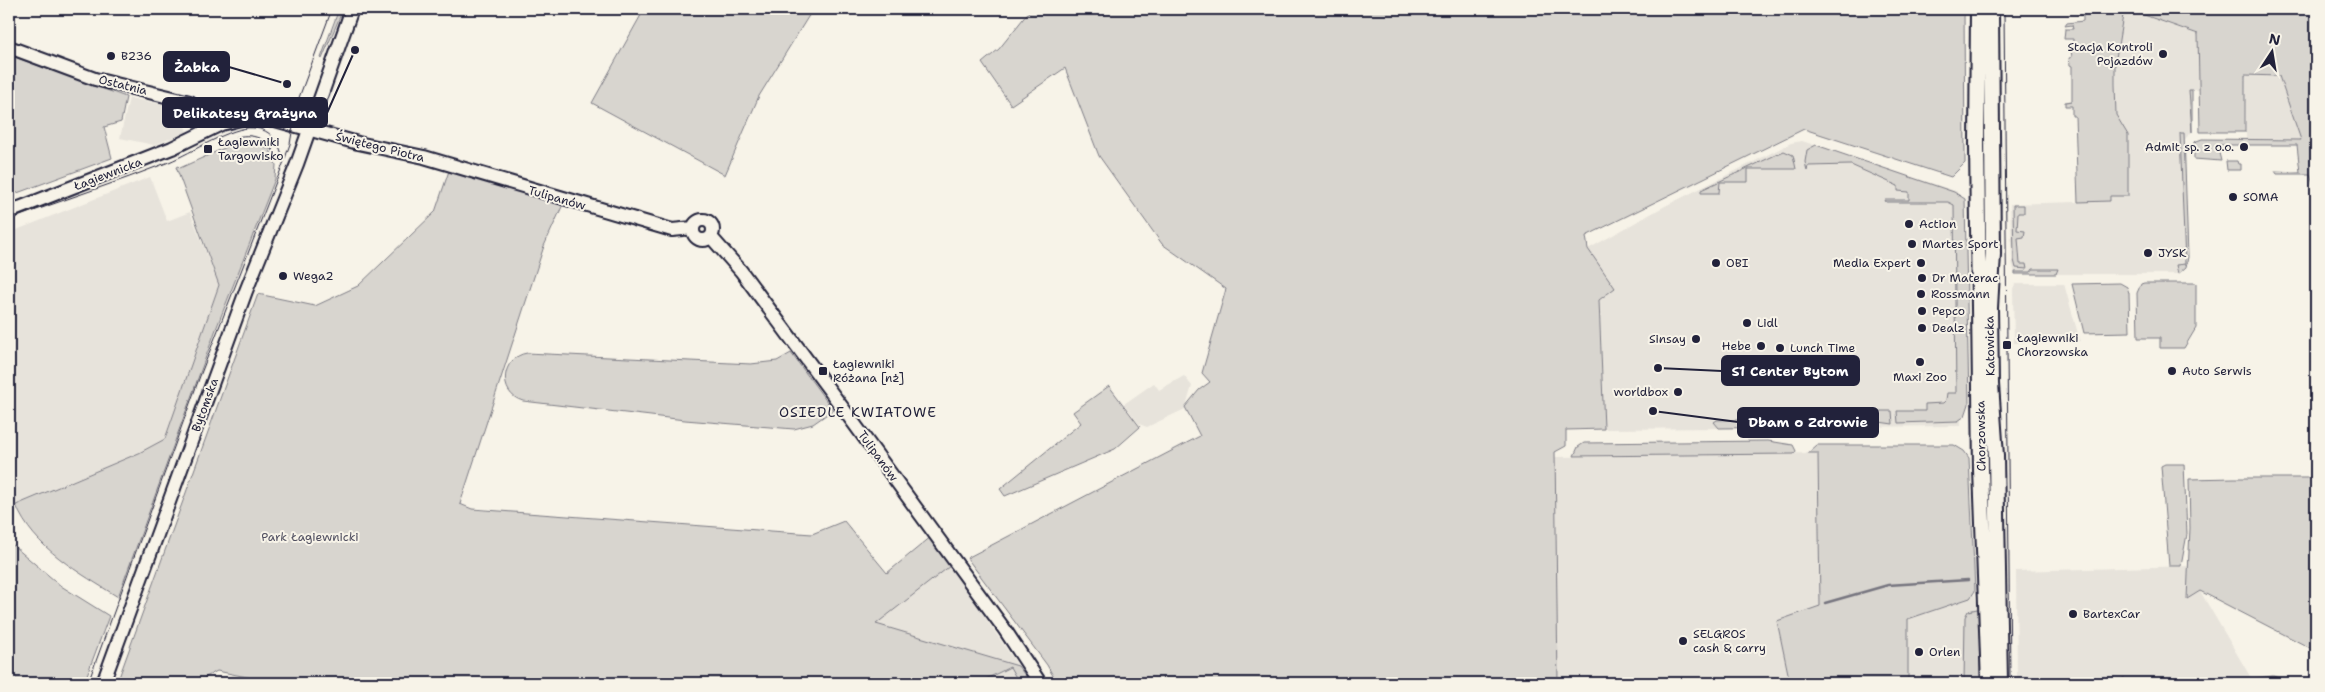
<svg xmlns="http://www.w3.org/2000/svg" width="2325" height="692" font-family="'Shantell Sans',sans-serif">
<rect width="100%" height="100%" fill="#f7f3e8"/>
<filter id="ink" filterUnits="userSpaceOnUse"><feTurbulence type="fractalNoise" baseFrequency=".02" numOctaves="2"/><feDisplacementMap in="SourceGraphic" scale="10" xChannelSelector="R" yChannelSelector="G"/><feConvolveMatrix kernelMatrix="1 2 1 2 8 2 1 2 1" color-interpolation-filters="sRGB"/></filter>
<g filter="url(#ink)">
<!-- built -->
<path fill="#e7e3db" d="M2124,9l74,25 1,56h-10l3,42 -8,8 3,125 -9,9h-163l-3,-12 -2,-58 100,-3 16,-68 -10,-18 -1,-51z
M2245,75l34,1 22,64 -55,-1z
M129,98l49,9 9,25 -33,13 -34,-7z
M1802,141l156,51 3,234 -357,3 -5,-129 -11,-51 77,-43 126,-63z
M150,177l17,44 23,-9 29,73 -54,155 -26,13 -123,52 -7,-11v-261z
M2015,284h49l16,57 -66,2 -1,-54z
M1184,376l8,10 -7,23 -38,18 -8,-3 -15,-20 30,-21 5,7z
M1818,453l2,153 -43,15 13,62h-232l-3,-226z
M950,566l68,100 -143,-42z
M2189,566l-2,32 13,-7 54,92h-237l-1,-112z
M1974,593l5,17 1,73h-72v-64l57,-19z
M1010,667l9,16h-36l-1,-2z"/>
<!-- green -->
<path fill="#d8d5cf" stroke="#7d7c85" d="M339,9h4l-21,50 -1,-1z
M642,9h171l-54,87 -34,79 -133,-72 49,-88z
M1031,9h933l1,154 -14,14 -147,-48 -218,107 2,13 27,39 -16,12 5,129 -38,1v16l-11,6 3,231h-501l-10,-18 -80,-107 233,-122 -15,-29 14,-17 11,-8 -8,-9 24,-84 -64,-45 -63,-88 -34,-88 -54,37 -29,-42 17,-14z
M2078,9h46l-9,55v20l1,31 12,20v61h-18v5l-32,1 -3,-86h-3v-10h-7v-4l7,-1v-35l-2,-1 -1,-7 3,-1 -2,-13h3v-5h-9l1,-10h8l-1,-4 -7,1 2,-3 16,-2v-6h-5z
M2127,9h189v185l-6,-20h-33l-2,-3 25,1 -3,-27h-80l4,16 -27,-2v-17l8,-3 99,1 -22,-64 -34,-1v57h-45l-2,-98z
M9,55l117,42 -5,25 -17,5 8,31 -103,38z
M1986,86l1,175 -6,-105z
M2189,90h3v42z
M2180,133h4l4,124 -2,10 -8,7 -2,-9 9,-1z
M242,140l15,2 10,7 2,-2 7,18 -1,14 -59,150 -98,268c-38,-24 -85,-49 -102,-92l123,-52 26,-14 54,-154 -43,-118 2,-1 2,2z
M1816,145l138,47 11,7 4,205 -4,12 -7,5 -60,2 -1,-12h28v-7l18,-1 3,-3 1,-7h9l-2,-188 -6,-3h-62l-1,-2h24v-8l-11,-1v-5l-47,-21 -43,1 -1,5 -2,-9 2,-12z
M1784,151l9,4 3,14h-48v13h-28l-1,11h-18v-3z
M2226,161h11l1,3h3v6h-14z
M451,165l114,35 -21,46 -84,258 12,5 340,25 32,-13 43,52 45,-37 18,30 -74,58 142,42 13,17h-12l-9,-16 -28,14 1,2h-706l-60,-12 -22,12h-78l141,-389 57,12 43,-20 77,-74z
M2013,205h11v8h-6l-1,17 8,1 -1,6 -6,1 2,26h6l1,5 -11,-1 -2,-8z
M2033,269h25l-2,5h-41v-2h16z
M2120,283l7,4 2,6 1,39 -46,1 -12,-49z
M2144,283h52v45l-12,20h-24v-10h-22l-1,-45 4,-9z
M527,353l224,11 26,-3 14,-8 42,57 -20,14 -19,5 -109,-9 -162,-19c-26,-7 -22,-44 4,-48z
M1109,386l31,41 -25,22 -110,47 -5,-7 81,-66 -8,-11z
M1871,411h21l1,13 -14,-2z
M1717,420h78v7l-76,1 -5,-6z
M1768,441l25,4 3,6 -2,3 -220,2 4,-9 6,-4z
M1817,445h137l10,6 5,7 6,133 -5,7 -62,21v64h-118l-13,-62 43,-15 -2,-153h-10z
M2165,464h19l3,70 -6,32h-12l-8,-100z
M2234,478h82v173l-116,-60 -13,8 3,-71 -1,-49z
M9,542l52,44 48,30 -25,67h-75z
M1977,609l2,1 1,73h-16l1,-66 3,-6z
M2273,676l10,3 4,4h-33l-3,-4z"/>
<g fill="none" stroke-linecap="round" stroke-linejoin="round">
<!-- stream -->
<path stroke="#76747f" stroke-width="2.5" d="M1825,603l63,-18 80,-5"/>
<!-- secondary casing -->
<g stroke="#22223b" stroke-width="16">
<path id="secondary" d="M9,47l86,32 95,23 10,10 6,19
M9,212l163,-64 49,-24 28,-7 26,3 83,23 66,14 248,73 21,-2
M693 230a10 10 0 1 1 20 0a10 10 0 1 1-20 0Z
M711,237l30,34 101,136 163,223 35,53
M103,683l143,-392 51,-127 55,-155"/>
</g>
<!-- primary casing -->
<g stroke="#22223b" stroke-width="18">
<path id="primary" d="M1978,9l-1,137 4,324 8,213
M1991,9l2,245 -3,54 1,76 5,72 4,227"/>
</g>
<!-- secondary -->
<use href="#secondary" stroke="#f7f3e8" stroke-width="12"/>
<!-- primary -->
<use href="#primary" stroke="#f7f3e8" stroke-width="14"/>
<!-- tram -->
<path stroke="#22223b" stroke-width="1" d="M2004,9l6,674
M237,137c18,-5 35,4 40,23
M9,220c53,-20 107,-37 160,-58 22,-9 63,-36 84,-34 19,1 28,16 30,33
M88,683l112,-307 83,-212 7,-20 7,-41 35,-94
M2115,683l9,-5"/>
</g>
</g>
<!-- markers -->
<g fill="#22223b" stroke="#f7f3e8" stroke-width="2">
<circle cx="2163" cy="54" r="5"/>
<circle cx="111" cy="56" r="5"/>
<circle cx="2244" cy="147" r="5"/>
<rect x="203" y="144" width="10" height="10" rx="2.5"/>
<circle cx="2233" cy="197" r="5"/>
<circle cx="1909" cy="224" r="5"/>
<circle cx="1912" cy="244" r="5"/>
<circle cx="2148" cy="253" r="5"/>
<circle cx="1716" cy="263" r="5"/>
<circle cx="1921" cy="263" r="5"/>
<circle cx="283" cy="276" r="5"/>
<circle cx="1922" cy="278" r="5"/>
<circle cx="1921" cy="294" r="5"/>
<circle cx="1922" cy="311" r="5"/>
<circle cx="1747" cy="323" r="5"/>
<circle cx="1922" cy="328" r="5"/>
<circle cx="1696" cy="339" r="5"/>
<rect x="2002" y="340" width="10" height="10" rx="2.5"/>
<circle cx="1761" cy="346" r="5"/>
<circle cx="1780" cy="348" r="5"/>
<circle cx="1920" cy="362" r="5"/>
<rect x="818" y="366" width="10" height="10" rx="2.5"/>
<circle cx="2172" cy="371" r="5"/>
<circle cx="1678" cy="392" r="5"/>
<circle cx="2073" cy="614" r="5"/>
<circle cx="1683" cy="641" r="5"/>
<circle cx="1919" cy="652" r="5"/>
</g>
<g text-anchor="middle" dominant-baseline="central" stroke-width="4" stroke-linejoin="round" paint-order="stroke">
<!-- poi labels -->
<g font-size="12" fill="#22223b" stroke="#f7f3e8" text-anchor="start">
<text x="2153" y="47" text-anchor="end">Stacja Kontroli<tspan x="2153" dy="14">Pojazdów</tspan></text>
<text x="121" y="56">B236</text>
<text x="218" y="142">Łagiewniki<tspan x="218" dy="14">Targowisko</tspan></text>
<text x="2234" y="147" text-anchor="end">Admit sp. z o.o.</text>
<text x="2243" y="197">SOMA</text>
<text x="1919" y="224">Action</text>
<text x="1922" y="244">Martes Sport</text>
<text x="2158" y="253">JYSK</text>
<text x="1726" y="263">OBI</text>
<text x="1911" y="263" text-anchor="end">Media Expert</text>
<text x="293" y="276">Wega2</text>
<text x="1932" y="278">Dr Materac</text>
<text x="1931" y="294">Rossmann</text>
<text x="1932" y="311">Pepco</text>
<text x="1757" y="323">Lidl</text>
<text x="1932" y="328">Dealz</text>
<text x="2017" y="338">Łagiewniki<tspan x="2017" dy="14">Chorzowska</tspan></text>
<text x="1686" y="339" text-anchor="end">Sinsay</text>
<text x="1751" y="346" text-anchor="end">Hebe</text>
<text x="1790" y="348">Lunch Time</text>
<text x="833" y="364">Łagiewniki<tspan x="833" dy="14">Różana [nż]</tspan></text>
<text x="2182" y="371">Auto Serwis</text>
<text x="1920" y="377" text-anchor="middle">Maxi Zoo</text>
<text x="1668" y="392" text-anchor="end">worldbox</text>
<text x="2083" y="614">BartexCar</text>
<text x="1693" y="634">SELGROS<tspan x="1693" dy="14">cash &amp; carry</tspan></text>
<text x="1929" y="652">Orlen</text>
</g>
<!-- street labels -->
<g font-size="12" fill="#22223b" stroke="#f7f3e8">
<text transform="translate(123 85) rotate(14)">Ostatnia</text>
<text transform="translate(380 147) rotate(14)">Świętego Piotra</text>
<text transform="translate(108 174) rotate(-21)">Łagiewnicka</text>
<text transform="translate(557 198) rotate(16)">Tulipanów</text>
<text transform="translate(1990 346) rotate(-91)">Katowicka</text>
<text transform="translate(205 405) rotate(-70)">Bytomska</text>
<text transform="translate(1981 436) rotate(-91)">Chorzowska</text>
<text transform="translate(878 456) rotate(54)">Tulipanów</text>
</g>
<!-- park labels -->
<g font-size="12" fill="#504f60" stroke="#f7f3e8">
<text x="310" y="537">Park Łagiewnicki</text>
</g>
<!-- neighbourhood labels -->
<g font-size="14" letter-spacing="1" fill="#22223b" stroke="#f7f3e8">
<text x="858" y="412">OSIEDLE KWIATOWE</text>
</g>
</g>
<!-- callouts -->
<path fill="none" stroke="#22223b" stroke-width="2" d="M287 84L229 67M355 50L327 113M1658 368L1722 371M1653 411L1738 422"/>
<g fill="#22223b" stroke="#f7f3e8" stroke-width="2">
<circle cx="287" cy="84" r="5"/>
<circle cx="355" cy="50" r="5"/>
<circle cx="1658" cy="368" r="5"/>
<circle cx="1653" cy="411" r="5"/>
</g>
<g fill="#22223b" stroke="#22223b" stroke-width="2">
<rect x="164" y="52" width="65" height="29" rx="5"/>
<rect x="163" y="98" width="164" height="29" rx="5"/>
<rect x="1722" y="356" width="137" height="29" rx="5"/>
<rect x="1738" y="408" width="140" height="29" rx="5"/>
</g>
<g font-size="14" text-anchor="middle" font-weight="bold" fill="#fff">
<text x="197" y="72">Żabka</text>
<text x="245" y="118">Delikatesy Grażyna</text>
<text x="1790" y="376">S1 Center Bytom</text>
<text x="1808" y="427">Dbam o Zdrowie</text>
</g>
<!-- margin -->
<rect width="2325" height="692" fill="none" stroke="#f7f3e8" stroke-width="30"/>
<rect x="15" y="15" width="2295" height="662" fill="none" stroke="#22223b" stroke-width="2" filter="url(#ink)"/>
<!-- north arrow -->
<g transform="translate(2272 52) rotate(12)" stroke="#f7f3e8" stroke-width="4" paint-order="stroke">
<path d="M0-4L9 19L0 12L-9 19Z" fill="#22223b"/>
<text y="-8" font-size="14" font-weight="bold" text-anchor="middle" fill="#22223b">N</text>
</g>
</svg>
